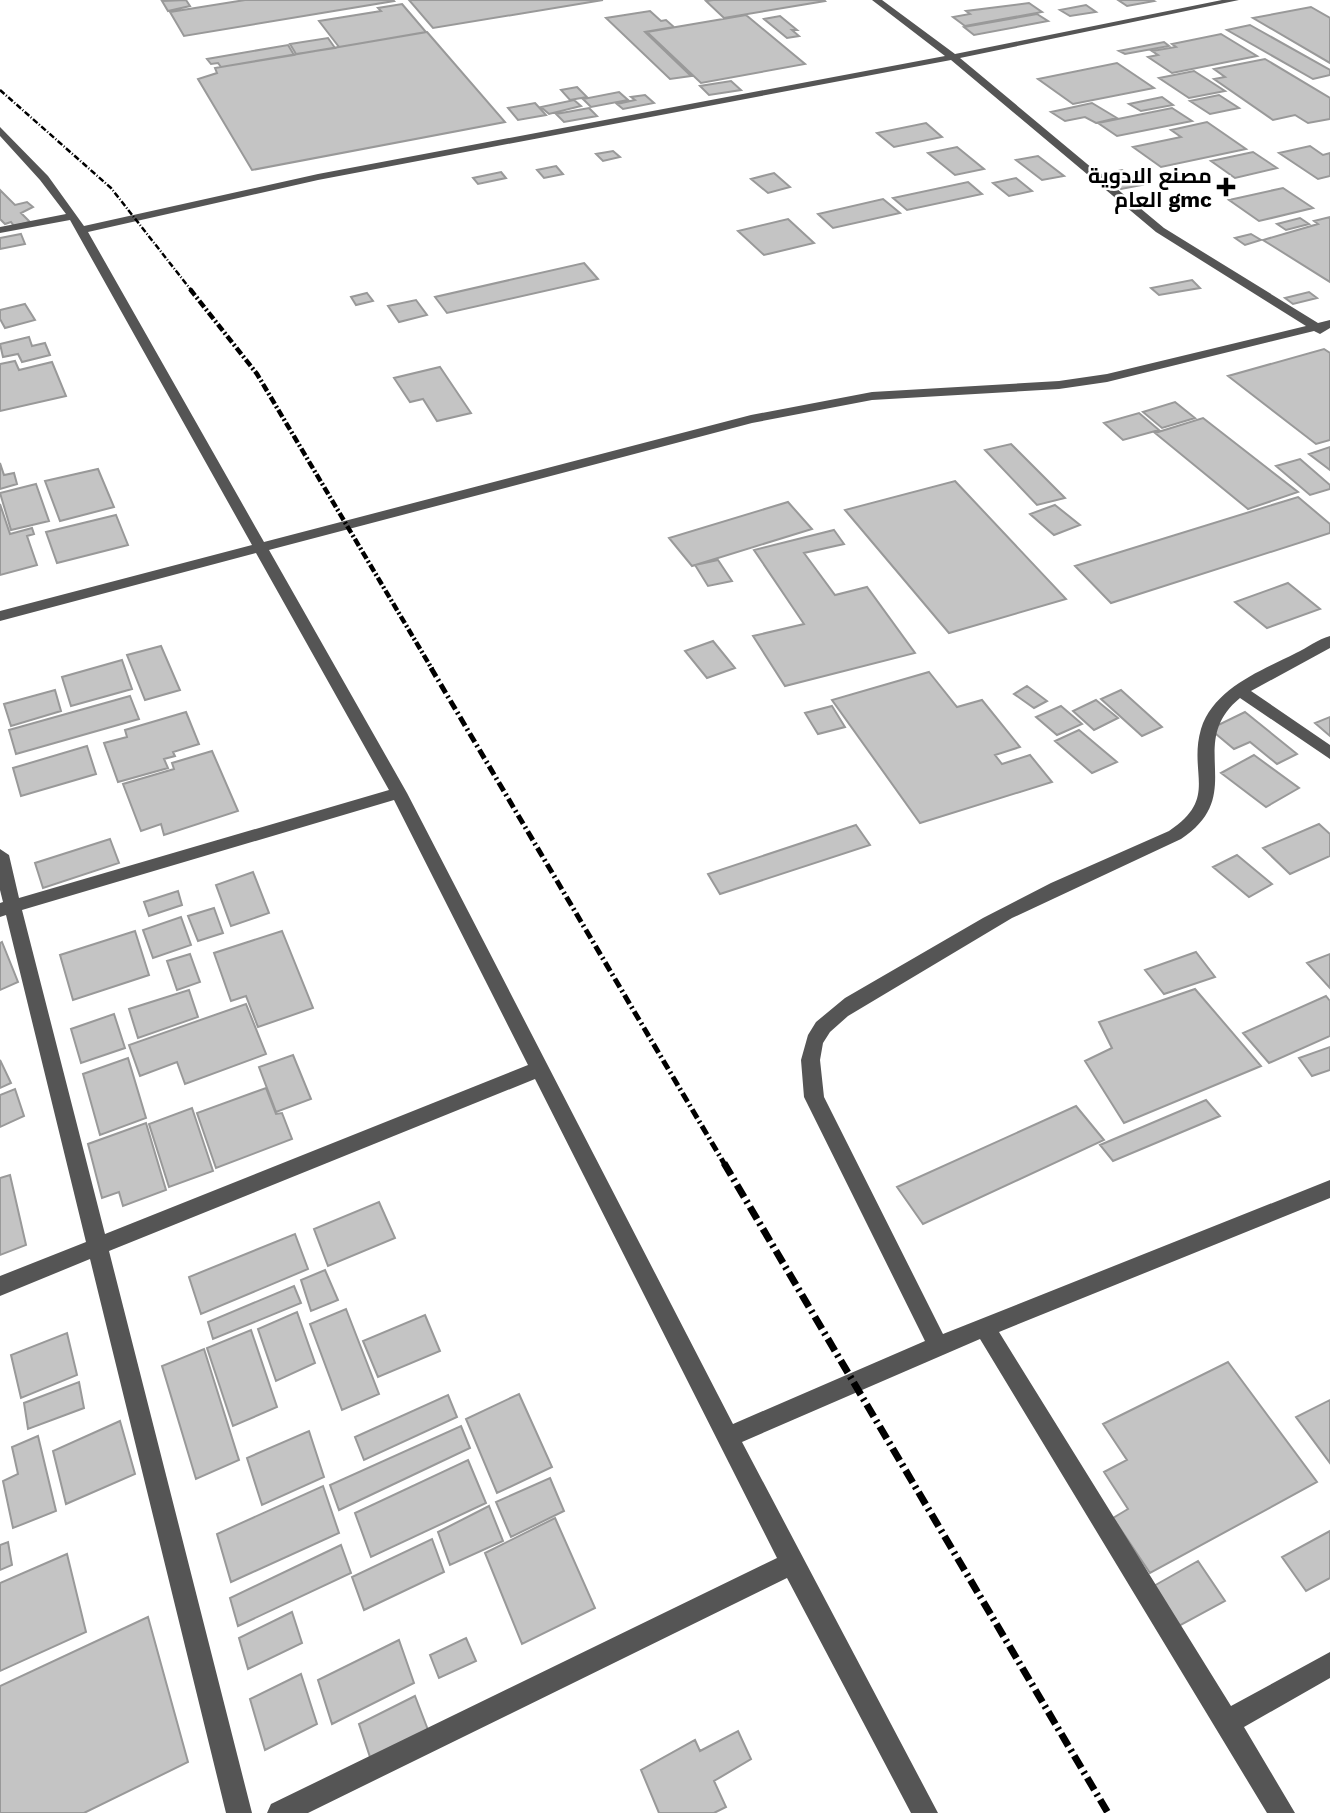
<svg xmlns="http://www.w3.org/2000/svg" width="1330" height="1813" font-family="'Work Sans',Cairo,sans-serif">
<rect width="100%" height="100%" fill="#fff"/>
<!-- building -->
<path fill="#c4c4c4" stroke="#999" stroke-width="2" d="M186,0l4,6 -22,5 -6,-10z
M245,0h148l1,1 -210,35 -14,-24z
M409,0h194l-170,28z
M713,0h111l1,1 -101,17 -18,-17z
M1118,0h34l2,1 -27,5z
M1029,3l13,9 -77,14 -12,-9 17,-3 -4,-3z
M402,4l24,28 -87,15 -20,-26 62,-10 -3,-3z
M1086,5l10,7 -26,4 -10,-6z
M1311,7l19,11v45l-77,-45z
M650,11l11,10 5,-1 8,7 -29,5 46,44 -21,3 -64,-61z
M1037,14l11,7 -74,14 -10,-8z
M746,15l59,49 -104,19 -54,-51z
M780,16l17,14h-5l7,6 -12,2 -23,-19z
M1250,25l80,45v5l-17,4 -86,-49z
M427,32l78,90 -253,48 -54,-91 19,-6 -2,-5z
M1221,34l36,22 -85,17 -24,-16 10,-2 -6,-4 24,-4 -4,-3z
M328,38l7,10 -39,6 -6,-10z
M1164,42l5,4 -44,8 -6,-3z
M288,45l6,10 -73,12 -3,-4 -7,1 -4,-5z
M1265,59l65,39v21l-22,4 -13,-8 -22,5 -59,-41 11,-2 -11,-8z
M1117,63l37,25 -81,16 -35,-25z
M1194,71l31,20 -36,7 -30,-20z
M731,81l10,9 -32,5 -9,-9z
M577,87l10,10 -17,3 -9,-10z
M619,92l9,8 -37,7 -8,-8z
M645,95l9,8 -31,6 -6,-5 18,-4 -4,-3z
M1219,95l20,13 -29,6 -20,-13z
M1162,97l11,8 -32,6 -12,-7z
M574,100l7,6 -32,8 -8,-7z
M535,103l11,12 -28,5 -10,-12z
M1092,103l25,15 -21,5 -11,-6 -20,4 -14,-9z
M589,108l8,8 -33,6 -8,-8z
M1172,108l20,13 -75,15 -19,-13z
M1207,122l39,27 -85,18 -28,-20 48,-10 -10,-7z
M926,123l16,14 -48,10 -17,-14z
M1310,146l13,9 7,-2v23l-12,3 -39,-26z
M957,147l27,22 -29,6 -27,-22z
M613,151l7,6 -17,4 -7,-7z
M1253,152l24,16 -42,10 -24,-17z
M1038,156l26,20 -22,4 -26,-20z
M556,166l7,8 -19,4 -7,-8z
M1122,170l20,15 -21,4 -20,-14z
M501,172l5,6 -28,6 -5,-6z
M774,173l16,14 -22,6 -17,-14z
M1016,178l16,13 -23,5 -16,-13z
M968,182l14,12 -75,16 -14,-12z
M1283,188l30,20 -54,13 -30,-21z
M0,190l15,15 12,-3 6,5 -12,6 9,9 -16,4 -3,-4 -6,2 -5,-5z
M883,199l17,14 -67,15 -15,-14z
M1330,217v65l-67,-42 55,-16 -4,-3z
M1300,218l9,6 -23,6 -9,-6z
M788,219l26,24 -50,12 -26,-24z
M21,234l4,10 -25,5v-11z
M1251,234l10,6 -16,5 -10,-7z
M584,263l14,16 -151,34 -12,-16z
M1192,280l8,8 -41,7 -8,-7z
M1309,292l8,6 -24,6 -8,-6z
M367,293l6,8 -17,4 -5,-8z
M416,300l11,15 -28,7 -11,-16z
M25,304l10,16 -30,8 -5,-9v-9z
M29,337l3,9 13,-3 5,12 -28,7 -4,-8 -15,3 -3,-13z
M1324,349l6,4v87l-14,4 -88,-68z
M15,361l4,9 33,-8 14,34 -66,15v-47z
M440,367l31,46 -34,8 -14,-22 -13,3 -16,-24z
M1175,402l20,16 -33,10 -19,-16z
M1139,413l20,17 -36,10 -19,-17z
M1203,418l95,74 -50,17 -93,-76z
M1011,444l54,54 -28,7 -52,-55z
M1330,447v23l-21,-16z
M1300,459l30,26v4l-20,6 -34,-29z
M0,463l4,12 10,-2 3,11 -17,5z
M98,469l16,38 -54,14 -15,-40z
M955,481l111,118 -117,34 -104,-123z
M36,484l13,37 -38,9 -11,-37z
M1298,497l32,27v9l-219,70 -36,-37z
M788,502l24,27 -120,37 -23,-28z
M0,504l10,30 22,-6 2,6 -7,2 10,29 -37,10z
M1055,505l25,20 -26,10 -24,-21z
M116,515l12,30 -71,18 -11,-31z
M834,530l10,14 -40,9 31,42 32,-8 48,66 -130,33 -32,-50 51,-12 -50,-74z
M718,560l14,21 -24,5 -13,-21z
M1288,583l32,26 -53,19 -32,-26z
M713,641l22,27 -28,10 -22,-27z
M161,646l19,44 -35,10 -18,-45z
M122,660l10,29 -61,17 -9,-29z
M929,672l28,35 25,-7 38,47 -25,8 7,9 28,-9 22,27 -132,41 -88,-123z
M1027,686l20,15 -13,7 -20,-14z
M55,690l6,21 -50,15 -7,-22z
M1121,690l41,37 -20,9 -41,-37z
M130,696l9,23 -123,35 -7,-24z
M1096,700l22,18 -24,12 -21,-19z
M832,706l13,21 -27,7 -13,-21z
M1061,706l21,18 -25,11 -21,-18z
M186,712l13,32 -26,8 2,4 -11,3 4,9 -50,14 -14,-39 23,-6 -2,-7z
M1245,712l52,42 -20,10 -27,-22 -16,7 -24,-20z
M1330,717v19l-15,-13z
M1079,730l38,32 -25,11 -37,-32z
M87,746l9,28 -75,22 -8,-28z
M212,751l26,60 -74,24 -3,-11 -20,7 -18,-47 51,-15 -2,-6z
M1254,755l45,33 -33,19 -45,-34z
M1319,824l11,10v22l-40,18 -27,-26z
M856,825l14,20 -150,49 -12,-20z
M110,839l9,24 -76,25 -8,-25z
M1237,855l35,29 -23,13 -36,-30z
M253,872l16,41 -38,13 -15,-41z
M178,891l4,14 -33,11 -5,-14z
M214,908l9,25 -25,8 -10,-25z
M181,917l10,28 -38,13 -10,-28z
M135,931l14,44 -76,25 -13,-45z
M282,931l31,77 -55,19 -12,-31 -15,5 -17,-48z
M2,942l16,40 -18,8v-47z
M1196,952l19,25 -51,17 -19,-24z
M190,954l10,28 -23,8 -10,-29z
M1330,954v34l-23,-25z
M1195,989l66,77 -137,57 -39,-62 27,-13 -13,-26z
M189,990l9,27 -60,21 -9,-29z
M1326,996l4,5v35l-61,27 -26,-30z
M246,1004l20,50 -81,30 -8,-22 -37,14 -11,-31z
M114,1014l11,34 -44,15 -10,-34z
M1330,1047v23l-18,6 -13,-18z
M293,1055l18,44 -35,13 -17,-45z
M128,1058l18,60 -46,17 -17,-61z
M0,1060l11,23 -11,5z
M266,1088l10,26 6,-1 10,26 -76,29 -19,-55z
M15,1089l9,27 -24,11v-32z
M1206,1100l14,16 -107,45 -13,-16z
M1076,1106l28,34 -181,84 -26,-37z
M192,1108l21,63 -44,16 -20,-63z
M146,1123l20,67 -43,16 -4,-14 -17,6 -14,-54z
M10,1175l16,70 -26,10v-77z
M379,1202l16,36 -67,28 -14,-37z
M295,1234l13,35 -107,45 -12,-37z
M325,1270l13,30 -27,11 -10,-31z
M294,1286l7,17 -88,36 -5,-17z
M346,1309l33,85 -37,16 -32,-86z
M297,1312l18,51 -39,18 -18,-52z
M425,1315l15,36 -62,26 -15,-36z
M251,1330l26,77 -44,19 -26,-78z
M67,1333l10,42 -56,23 -10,-43z
M204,1349l35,111 -43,19 -34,-113z
M1228,1362l89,120 -167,91 -37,-55 15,-9 -24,-37 23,-12 -24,-36z
M79,1382l5,26 -56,21 -4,-26z
M519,1394l33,73 -55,26 -31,-74z
M448,1395l9,22 -93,43 -9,-23z
M1330,1400v63l-34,-46z
M120,1421l15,53 -69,30 -13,-53z
M461,1426l9,22 -131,62 -9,-25z
M309,1431l15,46 -62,28 -15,-47z
M38,1436l18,75 -43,17 -10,-47 15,-7 -6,-27z
M468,1460l18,43 -115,54 -16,-44z
M550,1478l14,33 -53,26 -15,-35z
M323,1486l16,47 -108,49 -14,-48z
M489,1506l14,35 -53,24 -12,-33z
M555,1518l40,90 -73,36 -37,-91z
M1330,1531v47l-24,13 -24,-34z
M432,1539l12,33 -80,38 -12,-33z
M8,1542l4,23 -12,5v-25z
M341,1545l10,28 -113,53 -8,-28z
M67,1554l19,78 -86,39v-88z
M1198,1561l27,40 -48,26 -25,-40z
M292,1612l10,31 -54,26 -9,-31z
M148,1617l40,145 -104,51h-84v-127z
M466,1638l10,23 -37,17 -9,-23z
M399,1640l15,43 -82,41 -14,-44z
M301,1674l16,50 -52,26 -15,-51z
M415,1696l13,34 -57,30 -12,-36z
M738,1731l13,28 -37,22 12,26 -12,6h-55l-18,-43 54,-30 5,11z"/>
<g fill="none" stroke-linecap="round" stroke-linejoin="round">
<!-- minor -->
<path fill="#555" fill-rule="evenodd" d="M872,0h10l73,54 267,-54h17l-279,58 204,170 154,95 12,-3v8l-10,6 -6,-3 -207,51 -48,7 -187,11 -120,23 -483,127 138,243 326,631 192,-83 -121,-244 -3,-37 7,-25 8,-13 29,-24 138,-80 68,-35 118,-52c50,-33 19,-57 32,-102 13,-41 60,-58 95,-76 11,-5 22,-14 34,-17v12l-79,43 79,54v14l-90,-61c-56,46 9,96 -59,141l-169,79 -164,98 -18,16 -7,11 -3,17 4,37 119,237 387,-154v18l-331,134 232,374 99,-54v26l-86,49 51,86h-28l-287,-474 -238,103 196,371h-27l-124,-235 -479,235h-41l4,-9 506,-246 -242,-479 -426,172 143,562h-26l-136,-554 -90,37v-20l86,-34 -80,-327 -6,2v-14l3,-1 -3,-12v-41l9,6 10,43 370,-108 -133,-237 -256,68v-10l252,-66 -182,-325 -70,13v-6l66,-13 -26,-34 -40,-44v-9l48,49 36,50 234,-52 627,-118zM951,60l205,172 150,94 -199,48 -48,7 -187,11 -121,23 -487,127 -176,-310 230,-52zM394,800l134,265 -423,169 -83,-324z"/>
<!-- rail-far3 -->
<path stroke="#000" stroke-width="2.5" stroke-dasharray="6 2 1 2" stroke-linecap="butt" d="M0,90l111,98 80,102"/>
<!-- rail-far2 -->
<path stroke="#000" stroke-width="4.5" stroke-dasharray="8 2.5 2 2.5" stroke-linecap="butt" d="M190,289l67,85 175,295"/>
<!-- rail-far1 -->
<path stroke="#000" stroke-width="5" stroke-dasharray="10 3.5 2 3.5" stroke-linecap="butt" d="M431,668l294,497"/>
<!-- rail -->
<path stroke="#000" stroke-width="7" stroke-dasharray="14 4.5 2.5 4.5" stroke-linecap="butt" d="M724,1163l384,650"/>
</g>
<!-- markers -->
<path fill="#000" stroke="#fff" stroke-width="2.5" d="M1222.5 176.5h7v7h7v7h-7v7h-7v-7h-7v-7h7z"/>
<g text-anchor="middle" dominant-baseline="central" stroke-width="5" stroke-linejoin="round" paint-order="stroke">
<!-- far-poi labels -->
<g font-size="21" font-weight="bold" fill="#000" stroke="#fff" text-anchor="end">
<text x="1212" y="175">مصنع الادوية<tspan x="1212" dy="24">العام gmc</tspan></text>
</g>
</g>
</svg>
